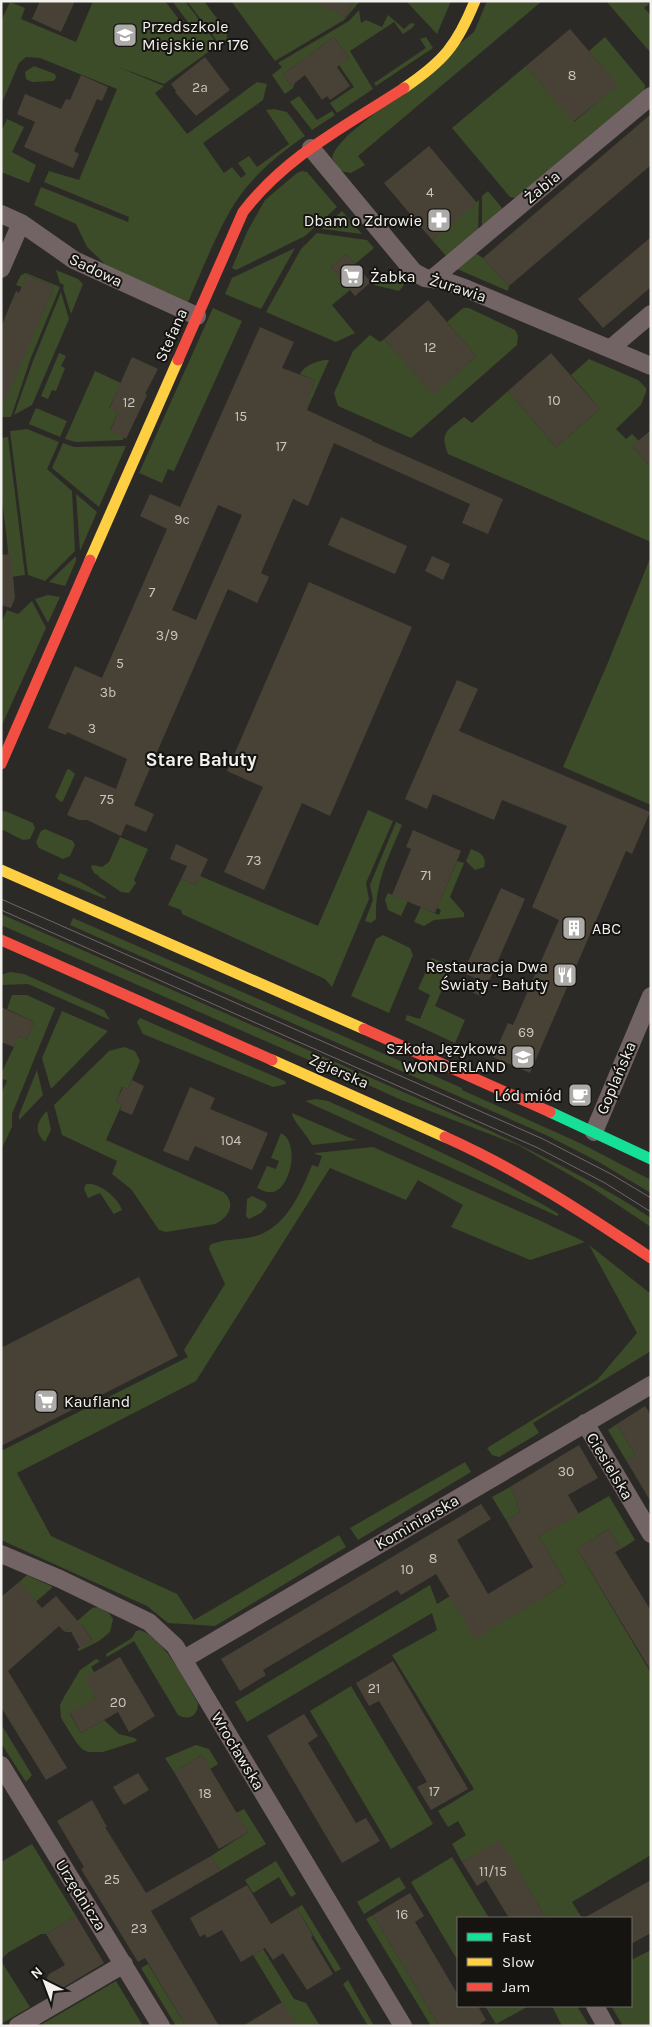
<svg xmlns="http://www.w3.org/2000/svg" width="652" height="2027" font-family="Karla,sans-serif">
<rect width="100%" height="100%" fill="#2c2a27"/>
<!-- green -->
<path fill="#3c4b28" d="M93,1h72l19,25 4,-4 -16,-21h13l33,44 -54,39 -46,-17 46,19 -9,7 32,41 70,-52 10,2 -4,16 -60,43 21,30 8,-6 9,11 5,-4 -8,-11 11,-7 8,11 32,-23 -23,-34 8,-1 13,3 18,24c-22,15 -43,32 -60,53 -23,28 -42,80 -57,113l-80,-35 -21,-20 -11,-23 -42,-19 7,-18 87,35 1,-5 -85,-35 5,-11 30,9 38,-91 -77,-31 -14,-1 -7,6 -18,42v-84l9,-19 15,6 -4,11 55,23z
M187,1h17l23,31v7l-7,6z
M231,1h83l32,16 7,-16h7l-16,19 -69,41z
M406,1h45l-14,33z
M487,1h55l-184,155 7,9 -14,8 -11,-2 -8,-13c2,-9 10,-16 16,-23l126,-103z
M606,1l44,2 -6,5 7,7v38z
M359,10l2,13 5,-3 16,7 6,-12 16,14 7,-6 4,1 -3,4 -9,6 -9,-12 -44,29 23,38 -36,24 -7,-10 24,-16 -15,-22 10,-7 -15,-21 -51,37 8,12 4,-3 -2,5 -8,6 -13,-19 10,-8 -4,-4 71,-42z
M426,37l7,11 -57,38 -2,-3 52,-35 -6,-9z
M605,37l40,48 -1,7 -129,106 -5,-1 -58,-69 74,-62 48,56 43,-37 -28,-34z
M34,66l21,8 1,4 -3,3 -21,1 -6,-3 -1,-7z
M299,96l18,24 15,-9 3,4 -23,15 -22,-28z
M7,119l17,8 -12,25 24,13 -7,18 -28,-11v-40z
M302,171l5,1 30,35 -32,29 -69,34 -4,-2 15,-36 18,-32 32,-27z
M488,191l14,17 -1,4 -19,16v-32z
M479,200l-1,31 -31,26 -15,-17z
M342,211l20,23 -40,-5z
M317,233l50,7 7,8 -19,16 -9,-10 -15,13 19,23 -18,15 23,28 -19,9 -70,-30 35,-63z
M295,248l-34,61 -36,-15 7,-16z
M474,252l9,6 26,28 -1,5 -51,-22z
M56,270l22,9 5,5 -12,30 -8,-26 1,-3 -4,-2z
M390,271h3l11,14 -5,6 -25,-6z
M26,273l34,14 -30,73 -19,57h-10v-9l53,-121 -27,-12 -5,12 -6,-2 5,-10z
M61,292l8,27 -37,86 -18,10 19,-54z
M213,308l29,13 -68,150 -6,-2 -6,14 -23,-10z
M463,308h6l46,22 3,6 -1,9 -106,93 -73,-32 -4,-13 19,-42 17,-16 10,7 4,-3 49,55 43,-38 -29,-34z
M59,353l7,3 -5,10 4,2 -9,23 -4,-1 -4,9 -7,-3z
M589,359l49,21 8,8v4l-5,13 -25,24 10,10 6,-5 7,7 -7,5 19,21v75l-203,-88c-9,-22 0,-24 16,-37l8,6 36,-32 48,56 44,-38 -29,-34z
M325,360h4l-20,45 -16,-8 17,-3 5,-14 -15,-6c5,-9 15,-12 25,-14z
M95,371l26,12 -12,25 9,5 -8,17 13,7v3l-47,2 -11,-3z
M36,408l31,13 -7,16 -31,-13z
M27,429l32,13 -12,27 25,22 3,60 -30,30 -17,-6 -18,-144z
M8,437l17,138 -14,2 -10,-88v-51z
M63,443l11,4 52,-1 -27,61 -47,-39z
M76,494l21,18 -17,39z
M76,556v5l-11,25 -16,-4z
M651,556v249l-88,-38 46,-107z
M48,595l12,2 -12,26 -13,-24z
M32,601l14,27 -45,99v-104l6,-13 11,4z
M69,769l6,5 -12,27 -2,1 -6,-5 12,-27z
M368,810l25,11 -27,62 3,16 -37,88 -7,-8 -143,-65 -1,-4 -13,-5 13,-26 15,6 4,-9 118,50z
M5,811l28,12 2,5 -5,11 -7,1 -22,-11v-17z
M396,822l6,3c-14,34 -27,56 -26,94l-5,4 -6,-2 8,-21 -3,-15z
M45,829l28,12 2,4 -5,11 -7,3 -24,-11 -3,-6 5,-11z
M120,837l28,12 -14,31 2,3 -7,10 -8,-1 -22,-15 -1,-2 -4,-2 -3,-6 1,-2 10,2 7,-5z
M471,849c9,4 16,6 13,18l-9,3 -9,-9z
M457,861l7,2 -14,34 14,16v4l-30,3 -10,6 -10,-4 7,-15 18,8 2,-5 -4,-2z
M60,873l21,9 25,15 -1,2 -48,-20z
M388,893l20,8 -7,15 -13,-6 -3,-11z
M1,914l490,217c55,27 109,53 160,87v9l-57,-38 -76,-44 -119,-46 -46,-21 -1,1 -351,-154z
M73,918l389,170v2l120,54 69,36v13l-54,-32 -51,-26 -476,-210z
M383,935l27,13 3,7 -24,58 -38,-17 25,-57z
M432,958l20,8 -17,40 30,14 -10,23 -50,-23 2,-5 13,4 10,-24 -12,-6z
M10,972l14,2 80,36 6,10 -82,-36 -27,1v-10z
M12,995h15l28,13 -43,106v13l-11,23v-57l6,-12 -6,-3v-4l18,-38 8,3 7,-17 -27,-13z
M62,1011l46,20 -57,58 -9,-31z
M140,1018l145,63 1,3 -13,3 -130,-53 -6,-12z
M124,1047l11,4 5,10 -12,28 -6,-2 -6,15 6,2 -16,36 117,52c14,11 6,26 -8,32l-49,8 -7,-2 -28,-41 -19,-15 5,-13 -55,-26 -8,-30 55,-54z
M37,1070l6,25 -24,25v-5z
M316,1099l12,2c78,35 157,69 231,113l-2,2 -252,-115z
M47,1111l4,19 -6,12c-12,-11 -8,-21 2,-31z
M292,1113l56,24 9,3 -45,5c-5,-11 -19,-23 -20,-32z
M281,1133c18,9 11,50 -5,58 -6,3 -13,0 -19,-3l10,-22 9,3 3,-8 -8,-3z
M373,1147l168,74 44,21 -55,18 -79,-33 12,-22 -45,-25 -12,20 -76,-32 -134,213 -179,92 34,63 126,58 17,26 145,-85 7,12 -131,79 -47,-3 -21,-17 -146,-66v-89l187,-94 -4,-7 41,-66 -16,-35 1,-4c11,-6 29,-5 42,-8 33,-7 49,-44 60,-72l6,2 4,-11 -7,-2v-1z
M86,1184c13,-2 32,14 36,26l-8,4 -1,-1 -13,-20 -12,5 -4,-9z
M252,1196l13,6 2,4 -6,7 -12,6 -3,-3 1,-17z
M589,1245l62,49v57l-118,72 6,10 -40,24 -7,-2 -5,-7 110,-68 40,-47z
M617,1424l18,31 -9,5 -18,-30z
M465,1462l6,10 -113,68 -8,-12z
M510,1487l8,15 -2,2 4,8 -14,8 -14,-23z
M609,1496l26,44 -14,9 -12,-20 -32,20 74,124v182l-79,47 10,16h-36l-46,-77 -38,21 -10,-18 14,-9 -8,-14 -10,6 -10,-16 36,-22 -82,-134 45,-25 -5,-17 -185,109 -12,-20 195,-117 7,19 13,-8 25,42 91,-55 -27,-47z
M27,1575l26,12 -52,45 29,-37 -11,-13z
M98,1607l11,6 4,6 -3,13 -11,9 -20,10 -2,-2 15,-9 -9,-15 -12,7h-6l27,-24z
M140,1630c25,9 45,51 58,73 0,13 -9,18 -20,12l-44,-74 -27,16 -1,-3 26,-16 4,-7z
M96,1659l4,2 -9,6 15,25 -36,22 11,19 23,-13 15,14 16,4 2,3 -34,11h-15l-6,-3 -6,-7 -15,-24 -1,-13 4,-8 16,-27z
M351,1686l82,138 -42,25 -81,-138z
M1,1724l31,51 -6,7 -25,-39z
M196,1745l13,4 9,15 -8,5 -8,-14 -28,17 -9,-14z
M244,1809l22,35 -46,27 -9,-15 37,-24 -12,-19z
M32,1844l44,72 -30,18h-5l-32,18 -8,7v-97z
M452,1857l37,61h-31v43l-47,-79z
M276,1861l20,33 -5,3 -12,-20 -26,16 -8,-13z
M399,1877l7,11 -42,26 -7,-12z
M302,1905l39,64 -6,3 -38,-64z
M373,1915l66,111h-8l-65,-107z
M263,1949l31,50 12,4 14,23h-24l-43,-71z
M651,1950v73l-4,3h-24l-12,-20h20v-46z
M1,1961l29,46 -29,17z
M148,1964l38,62h-10l-35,-58z
M348,1980l26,46h-6l-25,-42z
M116,1981l27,45h-104z
M485,2006h44l-33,18z
M552,2006h25l11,18 -3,2h-23z"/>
<!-- building -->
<path fill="#484236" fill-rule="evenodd" d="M40,1h35l-14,31 -29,-13z
M311,1h42l-7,16z
M570,29l48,56 -45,37 -47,-56z
M334,37l15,21 -12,9 13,19 -20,14 -3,-4 -5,4 -17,-25 -14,11 -8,-12z
M205,57l25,33 -34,26 -21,-24 1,-1 -5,-7z
M81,75l27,12 -6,14 -5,-2 -23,52 5,3 -6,14 -49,-21 11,-25 -18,-8 8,-20 36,15 5,-10 4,1z
M651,114v51l-142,121 -26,-28z
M429,146l48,57 -45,37 -48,-57z
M651,237v50l-48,41 -25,-29z
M346,254l25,28 -16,14 -24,-29z
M27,275l27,12 -53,124v-84l15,-36 3,2z
M428,300l48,56 -43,39 -49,-56z
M260,327l34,15 -12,26 33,12 -8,24 2,1 -2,5 65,30v1l131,58 -15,35 -26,-11 8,-19 -136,-61 -26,63 -15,-7 -32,74 8,4 -12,26 -29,-14 -94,216 20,9 -8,18 -20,-8 -5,12 -34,-16h-8l-12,-5 18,-39 31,13 11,-30 -60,-27 -1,3 -18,-7 27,-62 27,12 65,-149 -27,-13 10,-22 30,13zM218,505l24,10 -46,105 -24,-10z
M551,353l49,56 -44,38 -48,-56z
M132,357l26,12 -13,25 2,1 -21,44 -16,-8 8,-18 -9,-4z
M651,430v37l-19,-21z
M341,517l66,29 -12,28 -67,-29z
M11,554l4,44 -4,10 -10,-3v-50z
M432,556l18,8 -7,16 -18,-9z
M309,582l103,45 -82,189 -28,-13 -38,87 -40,-18 39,-85 -36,-16z
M457,680l21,9 -19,42 191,81 -18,42 -6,-3 -96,222 -37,-16 15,-34 5,2 46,-105 -27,-13 35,-81 -65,-26 -8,20 -61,-26 -6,15 -22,-10z
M413,830l48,21 -26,62 -43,-18 19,-46 -5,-2z
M176,844l32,15 -12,26 -15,-6 6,-13 -17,-7z
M501,888l24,11 -43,98 -12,-6 5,-13 -12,-5z
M1,1007l33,15 -7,17 -8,-3 -5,11 -13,-5z
M132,1080l12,6 -12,29 -12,-5 2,-6 -6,-2 7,-15 5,2z
M190,1087l25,11 -5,11 58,24 -16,37 -57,-24 -7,15 -25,-10z
M139,1277l39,79 -177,90v-98z
M645,1406l6,9v87l-25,-42 9,-5 -18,-31z
M579,1445l19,33 -30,17 11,19 -40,22 27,47 -91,56 -39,-65 -35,21 -4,-5 -134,80 3,5 -26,16 -19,-32 260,-155 10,15 -34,21 31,54 45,-27 -27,-47 14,-8 -4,-8 2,-2 -8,-15z
M609,1529l12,20 -6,3 36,59v60l-74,-122z
M19,1582l23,26 14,-12 26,30 1,-1 9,16 -12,7 -11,-20 -4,4 -6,-6 -51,45 59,97 -21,12 -45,-73v-110z
M120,1657l35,59 -26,16 -11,-20 -37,21 -11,-20 26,-15 -12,-20z
M393,1661l75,128 -37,21 -14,-23 10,-5 -48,-81 -10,5 -13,-23z
M304,1714l14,22 -10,7 48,80 10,-5 14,23 -38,22 -75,-127z
M202,1755l46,77 -29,17 -45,-77z
M138,1773l11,17 -25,15 -11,-18z
M92,1800l15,27h-2l41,66 65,-37 9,15 -69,40 68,115h-33l-41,-68 -7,4 -57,-93 3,-2 -27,-46z
M500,1840l46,78h-37l-23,-38 -9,6 -15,-24z
M651,1880v53l-20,11v-26h-47z
M247,1885l24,39 26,-16 16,28 -2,1 22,37 -26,16 -24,-37 -10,7 -8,-12 -24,14 -19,-32 -15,8 -2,-4 -5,3 -10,-19z
M410,1893l14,23 -9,6 43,73v11h20l8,14 -9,6h-38l-66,-111z
M76,1916l28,47 -50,30 -8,-13 3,-6 16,-9 -19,-31z
M282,2002l15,24h-54z"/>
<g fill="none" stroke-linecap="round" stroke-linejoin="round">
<!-- street -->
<path stroke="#726364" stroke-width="18" d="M311,148l103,124 11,6 20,3 22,8 184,77
M1,214l20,9 53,37 123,56
M1,269l20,-46
M432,279l219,-183
M611,348l40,-34
M594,1132l57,-136
M585,1423l66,111
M1,1554l59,25 89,43 26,24 228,380
M184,1659l467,-274
M1,1765l160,261
M595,2006l11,20
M18,2026l106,-62"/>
<!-- fast -->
<path stroke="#16e098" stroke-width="11" d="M550,1112l101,47"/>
<!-- slow -->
<path stroke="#ffcf43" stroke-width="11" d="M404,88c40,-27 53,-43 71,-87
M90,560l88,-200
M1,870l363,159
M272,1060l173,77"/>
<!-- jam -->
<path stroke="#f24e42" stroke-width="11" d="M178,360l65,-148c44,-57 103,-86 161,-124
M1,764l89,-204
M1,940l271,120
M364,1029l186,83
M445,1137c74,33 139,76 206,121"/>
<!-- tram -->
<path stroke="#706667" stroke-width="1" d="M1,899l542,240 68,35 40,24
M1,910l537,238 67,35 46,29"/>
</g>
<!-- icons -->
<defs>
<g id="school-square" transform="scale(1.25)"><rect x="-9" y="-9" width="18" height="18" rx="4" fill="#adaba8" stroke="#151411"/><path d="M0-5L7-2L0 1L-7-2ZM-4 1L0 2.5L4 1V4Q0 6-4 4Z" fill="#fff"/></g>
<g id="pharmacy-square" transform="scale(1.25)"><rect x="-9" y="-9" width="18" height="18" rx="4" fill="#adaba8" stroke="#151411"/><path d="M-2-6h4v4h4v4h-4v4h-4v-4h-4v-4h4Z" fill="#fff"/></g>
<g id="supermarket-square" transform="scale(1.25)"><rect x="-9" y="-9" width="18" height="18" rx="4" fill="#adaba8" stroke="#151411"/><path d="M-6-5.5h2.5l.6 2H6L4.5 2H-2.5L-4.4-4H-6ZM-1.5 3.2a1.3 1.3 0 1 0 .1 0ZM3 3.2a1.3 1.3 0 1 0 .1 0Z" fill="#fff"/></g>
<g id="building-square" transform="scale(1.25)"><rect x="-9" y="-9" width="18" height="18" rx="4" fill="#adaba8" stroke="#151411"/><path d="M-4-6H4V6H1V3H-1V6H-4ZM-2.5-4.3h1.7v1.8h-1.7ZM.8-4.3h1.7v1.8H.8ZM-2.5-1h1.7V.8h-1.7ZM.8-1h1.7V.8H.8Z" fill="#fff"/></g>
<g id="restaurant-square" transform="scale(1.25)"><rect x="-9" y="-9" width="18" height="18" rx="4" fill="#adaba8" stroke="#151411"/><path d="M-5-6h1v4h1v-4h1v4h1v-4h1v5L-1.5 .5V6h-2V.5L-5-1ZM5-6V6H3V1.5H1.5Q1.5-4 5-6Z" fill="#fff"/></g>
<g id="cafe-square" transform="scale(1.25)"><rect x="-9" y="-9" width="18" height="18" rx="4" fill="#adaba8" stroke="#151411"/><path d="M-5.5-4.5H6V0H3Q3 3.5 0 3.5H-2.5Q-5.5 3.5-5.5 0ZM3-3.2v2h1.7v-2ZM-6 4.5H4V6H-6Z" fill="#fff"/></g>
</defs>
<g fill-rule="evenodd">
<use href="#school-square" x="125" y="35"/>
<use href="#pharmacy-square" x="439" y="220"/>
<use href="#supermarket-square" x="352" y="276"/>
<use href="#building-square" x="574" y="928"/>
<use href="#restaurant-square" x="565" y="975"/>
<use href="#school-square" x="523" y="1057"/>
<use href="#cafe-square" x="580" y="1095"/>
<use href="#supermarket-square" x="46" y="1401"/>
</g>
<g text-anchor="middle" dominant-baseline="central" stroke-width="4" stroke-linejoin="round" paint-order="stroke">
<!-- number labels -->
<g font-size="14" fill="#c8c5bf">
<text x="572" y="75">8</text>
<text x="200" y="87">2a</text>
<text x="430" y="192">4</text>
<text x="430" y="347">12</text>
<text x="554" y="400">10</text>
<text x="129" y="402">12</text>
<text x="241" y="416">15</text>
<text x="281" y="446">17</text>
<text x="182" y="519">9c</text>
<text x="152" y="592">7</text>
<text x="167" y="635">3/9</text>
<text x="120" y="663">5</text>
<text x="108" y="692">3b</text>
<text x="92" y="728">3</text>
<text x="107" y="799">75</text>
<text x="254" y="860">73</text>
<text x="426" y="875">71</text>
<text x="526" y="1032">69</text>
<text x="231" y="1140">104</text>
<text x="566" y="1471">30</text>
<text x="433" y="1558">8</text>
<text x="407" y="1569">10</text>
<text x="374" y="1688">21</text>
<text x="118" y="1702">20</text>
<text x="434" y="1791">17</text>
<text x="205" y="1793">18</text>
<text x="493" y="1871">11/15</text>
<text x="112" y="1879">25</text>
<text x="402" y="1914">16</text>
<text x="139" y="1928">23</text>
</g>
<!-- poi labels -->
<g font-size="16" fill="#f3f1ed" stroke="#151411" text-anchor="start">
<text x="142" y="26">Przedszkole<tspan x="142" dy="18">Miejskie nr 176</tspan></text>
<text x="422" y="220" text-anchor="end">Dbam o Zdrowie</text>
<text x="370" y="276">Żabka</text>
<text x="592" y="928">ABC</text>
<text x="548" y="966" text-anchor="end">Restauracja Dwa<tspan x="548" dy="18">Światy - Bałuty</tspan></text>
<text x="506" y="1048" text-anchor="end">Szkoła Językowa<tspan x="506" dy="18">WONDERLAND</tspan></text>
<text x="562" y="1095" text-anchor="end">Lód miód</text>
<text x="64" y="1401">Kaufland</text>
</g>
<!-- street labels -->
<g font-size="16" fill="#f3f1ed" stroke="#151411">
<text transform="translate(542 187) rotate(-40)">Żabia</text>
<text transform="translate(96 270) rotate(26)">Sadowa</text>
<text transform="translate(458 288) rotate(18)">Żurawia</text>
<text transform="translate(171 335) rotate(-66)">Stefana</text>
<text transform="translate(339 1071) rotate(24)">Zgierska</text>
<text transform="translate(616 1078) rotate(-67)">Goplańska</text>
<text transform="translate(610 1466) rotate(59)">Ciesielska</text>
<text transform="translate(417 1522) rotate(-30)">Kominiarska</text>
<text transform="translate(238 1751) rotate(59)">Wrocławska</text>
<text transform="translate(81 1895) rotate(58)">Urzędnicza</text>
</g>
<!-- quarter labels -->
<g font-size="19" font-weight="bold" fill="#f3f1ed" stroke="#151411">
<text x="201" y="760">Stare Bałuty</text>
</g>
</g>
<!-- border -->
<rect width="652" height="2027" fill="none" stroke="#f3f1ed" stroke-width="5"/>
<!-- legend -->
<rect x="457" y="1917" width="175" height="90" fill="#151411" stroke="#6e6c69"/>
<rect x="467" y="1933" width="25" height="8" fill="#16e098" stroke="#6e6c69"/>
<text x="502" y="1942" font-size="15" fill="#f3f1ed">Fast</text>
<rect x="467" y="1958" width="25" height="8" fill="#ffcf43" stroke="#6e6c69"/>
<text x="502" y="1967" font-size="15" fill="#f3f1ed">Slow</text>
<rect x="467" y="1983" width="25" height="8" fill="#f24e42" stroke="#6e6c69"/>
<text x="502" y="1992" font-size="15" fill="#f3f1ed">Jam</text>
<!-- north arrow -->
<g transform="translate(45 1982) rotate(318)" stroke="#151411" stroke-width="4" paint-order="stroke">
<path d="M0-4L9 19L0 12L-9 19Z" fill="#f3f1ed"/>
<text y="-8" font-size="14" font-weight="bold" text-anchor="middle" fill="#f3f1ed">N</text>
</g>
</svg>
